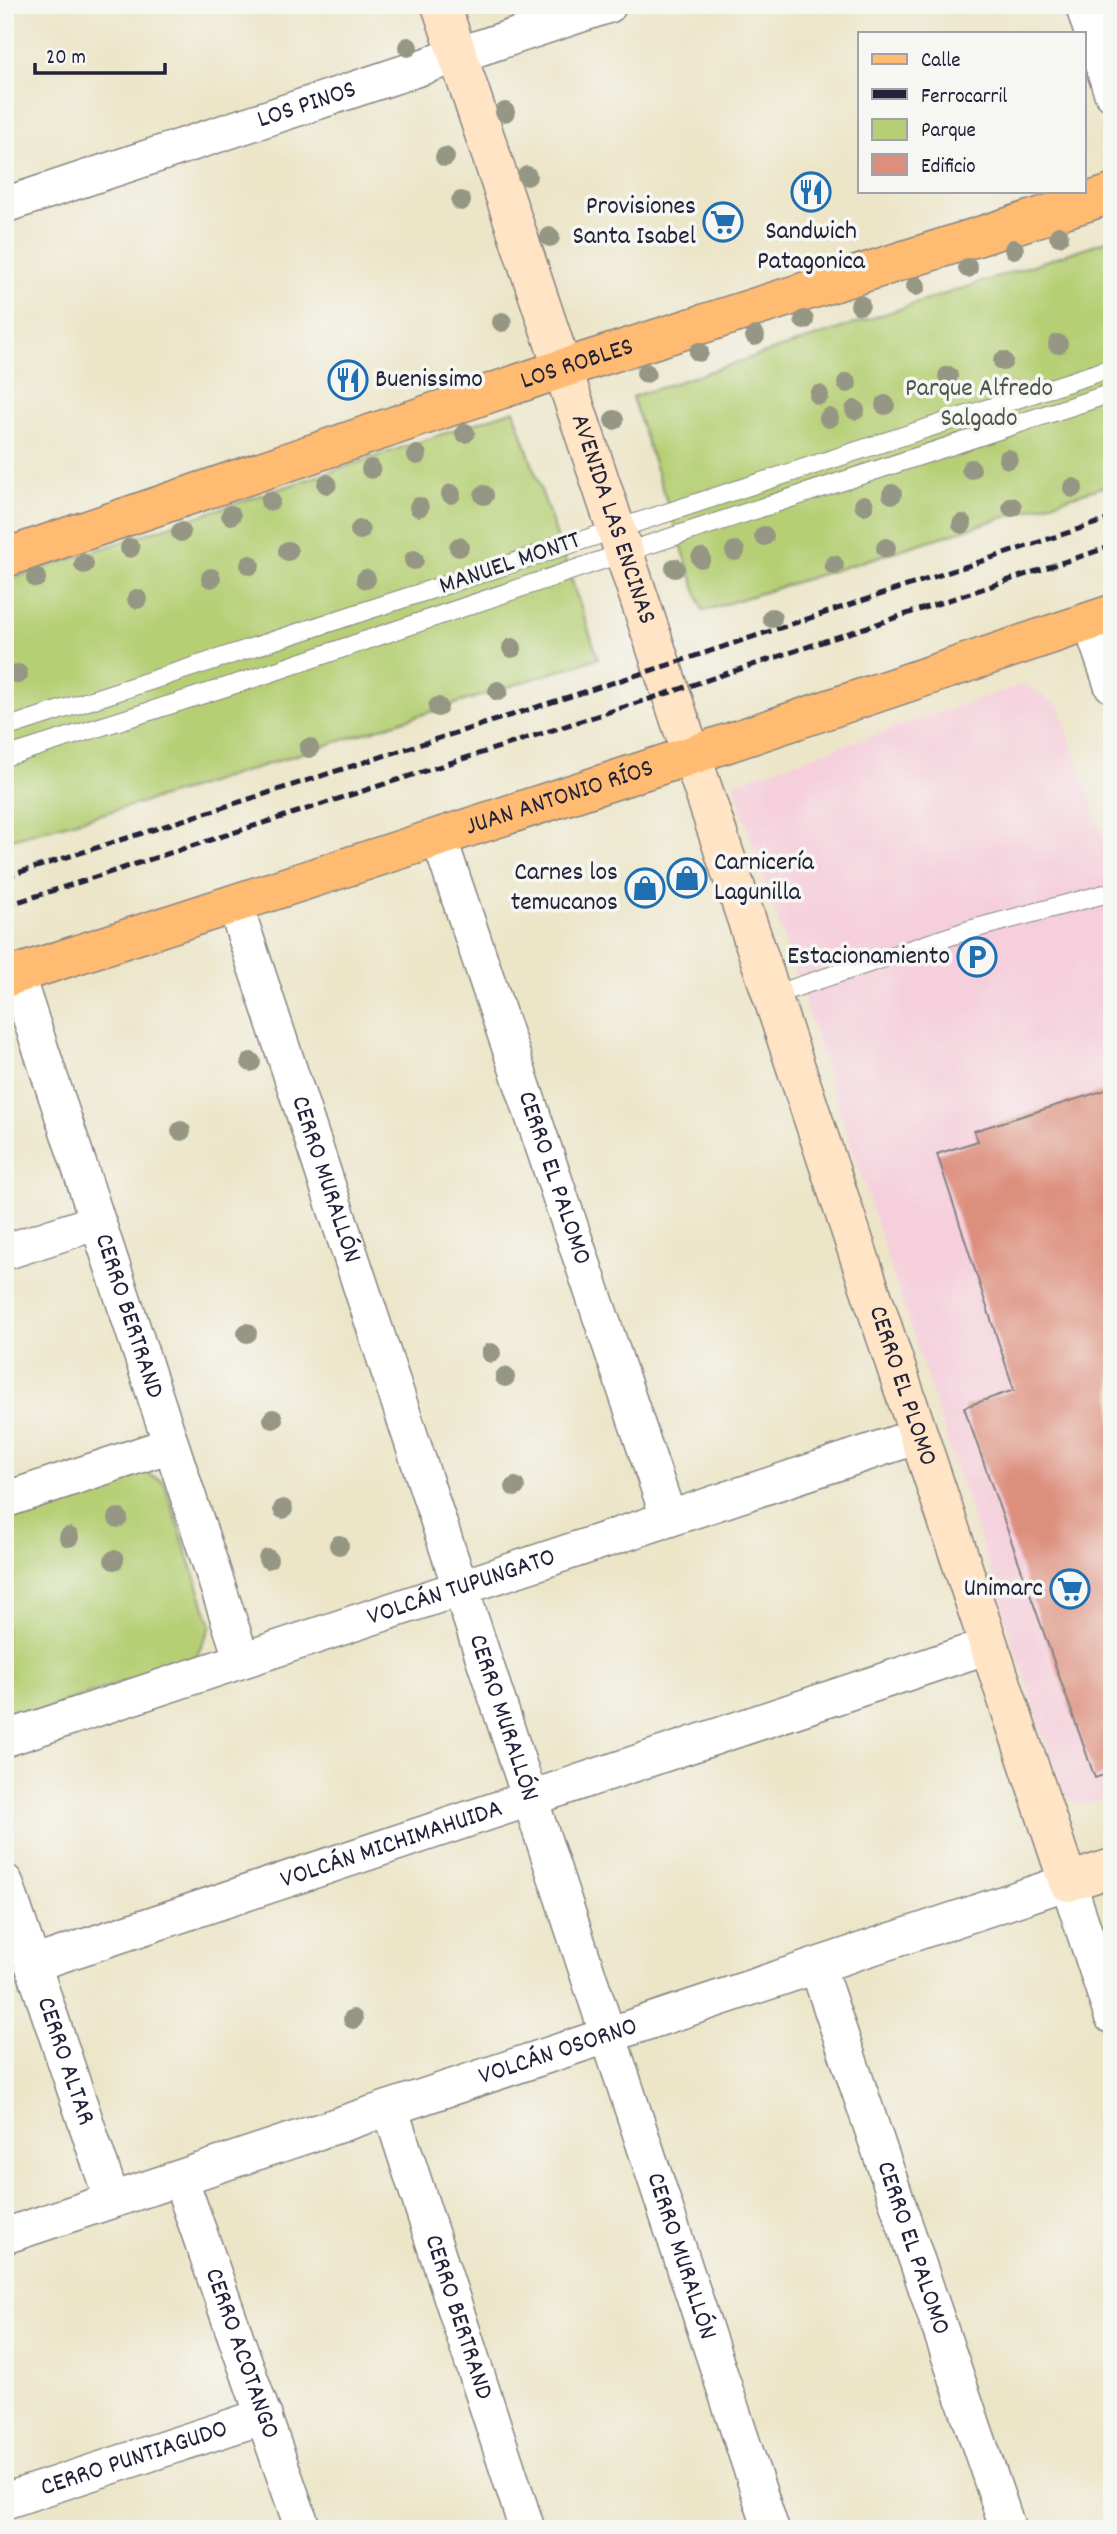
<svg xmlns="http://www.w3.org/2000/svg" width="1117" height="2534" font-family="Dekko,sans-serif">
<rect width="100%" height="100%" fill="#f6f6f2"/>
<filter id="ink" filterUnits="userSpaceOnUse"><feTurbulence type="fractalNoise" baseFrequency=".0143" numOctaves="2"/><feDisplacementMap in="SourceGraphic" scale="14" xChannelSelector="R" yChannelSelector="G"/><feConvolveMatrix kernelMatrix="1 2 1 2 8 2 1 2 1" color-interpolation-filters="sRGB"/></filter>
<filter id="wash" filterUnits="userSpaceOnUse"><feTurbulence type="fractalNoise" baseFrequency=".00686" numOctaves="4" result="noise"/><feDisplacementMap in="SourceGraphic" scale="28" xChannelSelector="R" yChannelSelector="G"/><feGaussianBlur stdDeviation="1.57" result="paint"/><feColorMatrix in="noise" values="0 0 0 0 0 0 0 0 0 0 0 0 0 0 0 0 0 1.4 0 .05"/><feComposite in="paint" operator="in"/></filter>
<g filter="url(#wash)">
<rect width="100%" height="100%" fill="#ece5c8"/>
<!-- built -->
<path fill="#f5cfdb" d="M1024,684l35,22 53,158v932l-29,10 -21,-13 -329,-1010z"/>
<!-- green -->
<path fill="#b6cf74" stroke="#6c7858" stroke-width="2" d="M1112,239v245l-409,127 -71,-214z
M514,410l84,248 -411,132 -182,51v-260z
M142,1471l22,11 47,144 -15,31 -191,66v-206z"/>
<g id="blocks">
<!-- building -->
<path fill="#dd8f7e" d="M1112,1088v684l-17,6 -131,-371 50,-17 -77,-236 41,-13 -4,-10z"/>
</g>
</g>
<g filter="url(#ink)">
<use href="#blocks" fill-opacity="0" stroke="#878482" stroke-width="2"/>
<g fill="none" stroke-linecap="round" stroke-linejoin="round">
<!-- lane casing -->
<g stroke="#878482" stroke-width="20">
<path id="lane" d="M5,728l1107,-360
M5,757l256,-81 362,-123 489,-160
M773,995l196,-65 143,-38"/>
</g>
<!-- street casing -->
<g stroke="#878482" stroke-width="38">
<g id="street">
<path d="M1083,5l29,88"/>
<path id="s1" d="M5,205l604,-200"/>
<path d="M1090,621l22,64"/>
<path id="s2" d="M439,838l230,681"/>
<path id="s3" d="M235,905l536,1624"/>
<path id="s4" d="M16,974l226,686"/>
<path d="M5,1252l92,-30"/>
<path d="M5,1500l165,-55"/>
<path id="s5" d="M5,1739l913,-303"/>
<path id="s6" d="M5,1882l107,318"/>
<path id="s7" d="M33,1964l955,-318"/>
<path id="s8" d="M817,1966l191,563"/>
<path id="s9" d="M390,2108l137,421"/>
<path id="s10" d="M180,2178l123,351"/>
<path id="s11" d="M5,2236l1063,-354 44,134"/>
<path id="s12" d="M5,2501l259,-85"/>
</g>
</g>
<!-- secondary casing -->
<g stroke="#878482" stroke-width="41">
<g id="secondary">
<path id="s13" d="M441,5l627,1877 44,-14"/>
</g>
</g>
<!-- primary casing -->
<g stroke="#878482" stroke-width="41">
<g id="primary">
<path id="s14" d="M5,558l556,-189 551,-175"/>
<path id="s15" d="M5,978l687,-223 420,-141"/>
</g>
</g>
<!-- lane -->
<use href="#lane" stroke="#fff" stroke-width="18"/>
<!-- street -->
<use href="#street" stroke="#fff" stroke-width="35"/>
<!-- secondary -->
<use href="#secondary" stroke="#ffe4c6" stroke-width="38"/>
<!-- primary -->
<use href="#primary" stroke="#ffbb71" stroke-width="38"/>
<!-- rail -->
<path stroke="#22223b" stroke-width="5" stroke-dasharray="10 5" stroke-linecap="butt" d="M5,877l657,-210 450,-149
M5,906l666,-214 441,-146"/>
</g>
<!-- trees -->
<g fill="#959684">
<circle cx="408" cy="47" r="10"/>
<circle cx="505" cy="112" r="10"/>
<circle cx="445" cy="157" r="10"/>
<circle cx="527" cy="176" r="10"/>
<circle cx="461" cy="201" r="10"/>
<circle cx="1059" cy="236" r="10"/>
<circle cx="550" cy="237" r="10"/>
<circle cx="1014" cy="249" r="10"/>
<circle cx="968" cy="268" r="10"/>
<circle cx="916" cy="286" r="10"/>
<circle cx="860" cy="305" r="10"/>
<circle cx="804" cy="320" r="10"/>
<circle cx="502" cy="322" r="10"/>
<circle cx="755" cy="336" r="10"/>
<circle cx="1058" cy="344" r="10"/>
<circle cx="699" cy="352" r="10"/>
<circle cx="1003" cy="361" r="10"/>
<circle cx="646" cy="373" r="10"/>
<circle cx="948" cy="376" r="10"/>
<circle cx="847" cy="383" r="10"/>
<circle cx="819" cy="395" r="10"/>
<circle cx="885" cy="405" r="10"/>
<circle cx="855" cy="410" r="10"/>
<circle cx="829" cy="418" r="10"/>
<circle cx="614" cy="420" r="10"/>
<circle cx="465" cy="433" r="10"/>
<circle cx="417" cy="455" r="10"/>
<circle cx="1008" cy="459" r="10"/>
<circle cx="371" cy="469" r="10"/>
<circle cx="971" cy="469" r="10"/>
<circle cx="327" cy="484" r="10"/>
<circle cx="1073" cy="488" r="10"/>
<circle cx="451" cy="494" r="10"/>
<circle cx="892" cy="494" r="10"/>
<circle cx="484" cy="495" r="10"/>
<circle cx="270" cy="501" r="10"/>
<circle cx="864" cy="505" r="10"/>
<circle cx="419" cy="507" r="10"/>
<circle cx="1012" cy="507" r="10"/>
<circle cx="231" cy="515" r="10"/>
<circle cx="962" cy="524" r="10"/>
<circle cx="360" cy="530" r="10"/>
<circle cx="181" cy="532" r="10"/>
<circle cx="764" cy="536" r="10"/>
<circle cx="459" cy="547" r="10"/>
<circle cx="130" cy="548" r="10"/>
<circle cx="886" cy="548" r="10"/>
<circle cx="288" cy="551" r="10"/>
<circle cx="735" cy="551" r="10"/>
<circle cx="701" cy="558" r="10"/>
<circle cx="414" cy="560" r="10"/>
<circle cx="84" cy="564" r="10"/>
<circle cx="250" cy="565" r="10"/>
<circle cx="834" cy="565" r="10"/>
<circle cx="675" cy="568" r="10"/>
<circle cx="36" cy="578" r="10"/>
<circle cx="211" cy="578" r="10"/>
<circle cx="366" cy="579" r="10"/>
<circle cx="137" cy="599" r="10"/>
<circle cx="772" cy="618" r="10"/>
<circle cx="512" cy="648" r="10"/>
<circle cx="18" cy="674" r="10"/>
<circle cx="498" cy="691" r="10"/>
<circle cx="438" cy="707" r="10"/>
<circle cx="309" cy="748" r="10"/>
<circle cx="251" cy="1062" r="10"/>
<circle cx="181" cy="1131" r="10"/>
<circle cx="247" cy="1333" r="10"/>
<circle cx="491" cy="1353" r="10"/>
<circle cx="505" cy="1377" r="10"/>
<circle cx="273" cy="1419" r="10"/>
<circle cx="515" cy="1487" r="10"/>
<circle cx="283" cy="1509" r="10"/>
<circle cx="118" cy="1518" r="10"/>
<circle cx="69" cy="1537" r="10"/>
<circle cx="339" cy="1545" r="10"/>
<circle cx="268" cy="1559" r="10"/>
<circle cx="114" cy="1560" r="10"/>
<circle cx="353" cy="2019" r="10"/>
</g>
</g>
<!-- icons -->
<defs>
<g id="restaurant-ring" transform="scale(2.0125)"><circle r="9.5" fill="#f6f6f2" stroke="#1f6fb2" stroke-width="1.5"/><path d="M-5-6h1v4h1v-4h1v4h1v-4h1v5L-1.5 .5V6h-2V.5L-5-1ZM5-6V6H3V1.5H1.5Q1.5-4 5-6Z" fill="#1f6fb2"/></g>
<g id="supermarket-ring" transform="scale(2.0125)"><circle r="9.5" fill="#f6f6f2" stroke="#1f6fb2" stroke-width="1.5"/><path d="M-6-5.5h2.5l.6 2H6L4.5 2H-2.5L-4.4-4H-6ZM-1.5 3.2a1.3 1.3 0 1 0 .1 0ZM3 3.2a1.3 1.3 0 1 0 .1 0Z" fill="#1f6fb2"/></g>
<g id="shop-ring" transform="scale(2.0125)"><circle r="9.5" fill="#f6f6f2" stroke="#1f6fb2" stroke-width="1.5"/><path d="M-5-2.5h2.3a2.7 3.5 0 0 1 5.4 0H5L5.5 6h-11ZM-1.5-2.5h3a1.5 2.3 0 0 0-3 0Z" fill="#1f6fb2"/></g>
<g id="parking-ring" transform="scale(2.0125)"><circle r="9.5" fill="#f6f6f2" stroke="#1f6fb2" stroke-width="1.5"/><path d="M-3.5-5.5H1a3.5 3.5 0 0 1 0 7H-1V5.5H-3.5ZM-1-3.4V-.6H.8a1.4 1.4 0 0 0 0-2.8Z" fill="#1f6fb2"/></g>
</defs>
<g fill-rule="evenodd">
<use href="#restaurant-ring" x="811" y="192"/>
<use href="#supermarket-ring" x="723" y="222"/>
<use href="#restaurant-ring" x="348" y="380"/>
<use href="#shop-ring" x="687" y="878"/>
<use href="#shop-ring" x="645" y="888"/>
<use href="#parking-ring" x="977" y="957"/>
<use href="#supermarket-ring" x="1070" y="1589"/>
</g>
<g text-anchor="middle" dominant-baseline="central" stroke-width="7" stroke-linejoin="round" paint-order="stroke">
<!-- street labels -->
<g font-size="26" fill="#22223b" stroke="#f6f6f2">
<text stroke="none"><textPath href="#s1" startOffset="318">LOS PINOS</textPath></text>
<text stroke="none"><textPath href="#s14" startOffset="604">LOS ROBLES</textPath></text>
<text stroke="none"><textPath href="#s13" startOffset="542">AVENIDA LAS ENCINAS</textPath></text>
<text transform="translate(510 564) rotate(-19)">MANUEL MONTT</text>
<text stroke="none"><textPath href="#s15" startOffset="583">JUAN ANTONIO RÍOS</textPath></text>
<text stroke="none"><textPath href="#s2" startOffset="359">CERRO EL PALOMO</textPath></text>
<text stroke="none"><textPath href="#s3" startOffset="289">CERRO MURALLÓN</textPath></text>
<text stroke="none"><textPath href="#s4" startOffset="360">CERRO BERTRAND</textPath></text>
<text stroke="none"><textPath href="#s13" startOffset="1456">CERRO EL PLOMO</textPath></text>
<text stroke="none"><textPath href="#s5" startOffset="481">VOLCÁN TUPUNGATO</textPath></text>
<text stroke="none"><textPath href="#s3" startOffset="856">CERRO MURALLÓN</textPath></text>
<text stroke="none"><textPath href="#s7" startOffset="378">VOLCÁN MICHIMAHUIDA</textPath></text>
<text stroke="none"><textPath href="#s11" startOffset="583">VOLCÁN OSORNO</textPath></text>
<text stroke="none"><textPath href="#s6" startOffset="189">CERRO ALTAR</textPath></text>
<text stroke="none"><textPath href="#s8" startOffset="298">CERRO EL PALOMO</textPath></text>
<text stroke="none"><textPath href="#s3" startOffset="1423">CERRO MURALLÓN</textPath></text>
<text stroke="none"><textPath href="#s9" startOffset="220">CERRO BERTRAND</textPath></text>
<text stroke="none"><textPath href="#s10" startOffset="186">CERRO ACOTANGO</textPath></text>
<text stroke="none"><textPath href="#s12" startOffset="136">CERRO PUNTIAGUDO</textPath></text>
</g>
<!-- poi labels -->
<g font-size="26" fill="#22223b" stroke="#f6f6f2" text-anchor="end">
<text x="696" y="207">Provisiones<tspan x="696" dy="30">Santa Isabel</tspan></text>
<text x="811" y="232" text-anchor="middle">Sandwich<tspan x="811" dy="30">Patagonica</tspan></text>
<text x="375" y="380" text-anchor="start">Buenissimo</text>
<text x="714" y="863" text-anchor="start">Carnicería<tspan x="714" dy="30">Lagunilla</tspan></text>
<text x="618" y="873">Carnes los<tspan x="618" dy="30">temucanos</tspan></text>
<text x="950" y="957">Estacionamiento</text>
<text x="1043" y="1589">Unimarc</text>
</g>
<!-- park labels -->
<g font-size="26" fill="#4e564c" stroke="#f6f6f2">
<text x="979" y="389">Parque Alfredo<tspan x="979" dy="30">Salgado</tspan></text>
</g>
</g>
<!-- margin -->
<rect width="1117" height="2534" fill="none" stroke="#f6f6f2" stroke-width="28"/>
<!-- legend -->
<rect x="858" y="32" width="228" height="161" fill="#f6f6f2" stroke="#a1a1a9" stroke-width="2"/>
<rect x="872" y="54" width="35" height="10" fill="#ffbb71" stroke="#a1a1a9" stroke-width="2"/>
<text x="921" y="66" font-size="21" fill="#22223b">Calle</text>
<rect x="872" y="89" width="35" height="10" fill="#22223b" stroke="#a1a1a9" stroke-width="2"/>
<text x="921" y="102" font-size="21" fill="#22223b">Ferrocarril</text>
<rect x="872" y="119" width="35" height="21" fill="#b6cf74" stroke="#a1a1a9" stroke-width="2"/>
<text x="921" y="136" font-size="21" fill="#22223b">Parque</text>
<rect x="872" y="154" width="35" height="21" fill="#dd8f7e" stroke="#a1a1a9" stroke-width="2"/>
<text x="921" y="172" font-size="21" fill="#22223b">Edificio</text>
<!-- scale -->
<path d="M35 63v10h130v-10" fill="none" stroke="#22223b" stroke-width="3.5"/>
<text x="46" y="63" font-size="21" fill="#22223b" stroke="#f6f6f2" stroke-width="5" paint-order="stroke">20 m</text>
</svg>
